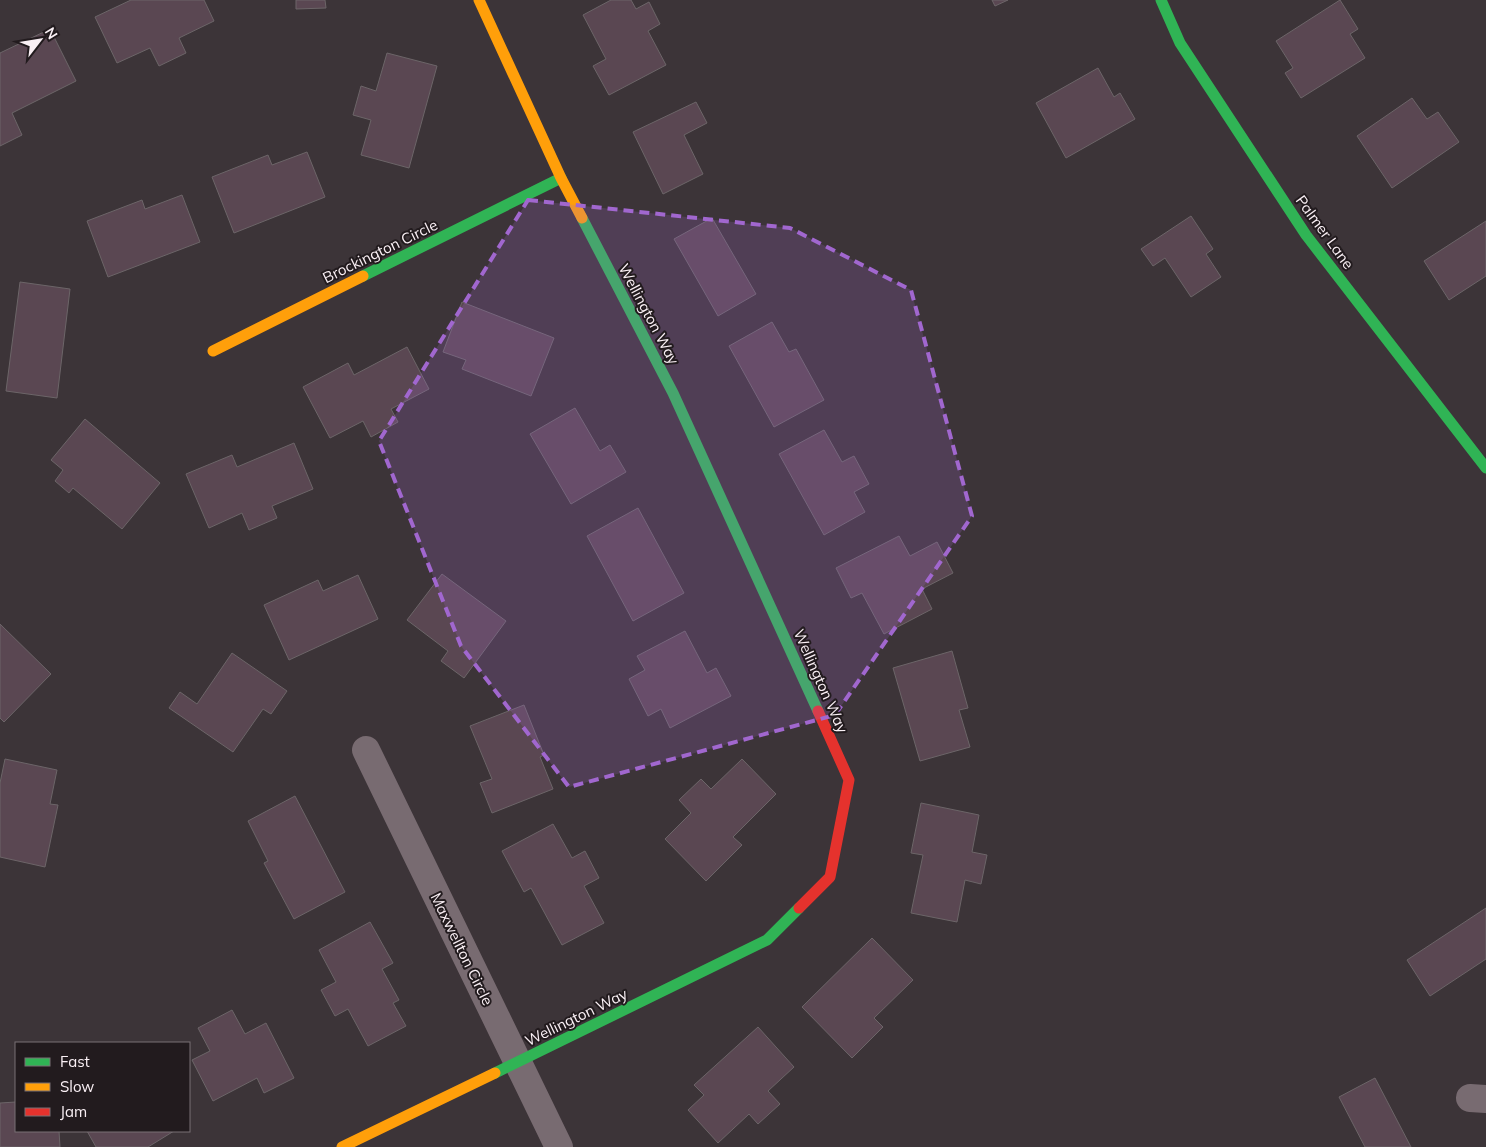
<svg xmlns="http://www.w3.org/2000/svg" width="1486" height="1147" font-family="Mulish,sans-serif">
<rect width="100%" height="100%" fill="#3c3438"/>
<!-- building -->
<path fill="#5a4752" stroke="#6c6568" d="M131,0h73l10,21 -35,17 7,15 -27,13 -9,-18 -33,15 -22,-46z
M296,0h29l1,8 -30,1z
M611,0h20l5,9 13,-7 11,22 -12,7 18,34 -57,30 -16,-29 13,-7 -23,-44z
M992,0h16l-13,6z
M1340,0l18,29 -8,5 15,24 -64,40 -16,-25 8,-5 -17,-27z
M50,29l26,52 -64,32 10,22 -22,11v-93z
M387,53l50,13 -28,102 -48,-13 10,-35 -18,-5 8,-29 15,5z
M1098,68l16,29 6,-4 15,26 -69,39 -30,-55z
M1412,98l15,21 11,-7 21,30 -67,46 -35,-52z
M696,102l11,21 -23,12 19,39 -40,20 -30,-62z
M307,152l18,45 -91,36 -22,-56 56,-22 4,10z
M182,195l18,47 -92,35 -21,-56 55,-21 3,9z
M1191,216l22,33 -7,5 15,23 -30,20 -26,-39 -12,8 -12,-17z
M712,218l44,76 -38,22 -44,-77z
M1486,221v55l-37,24 -25,-39z
M20,282l50,7 -13,109 -51,-7z
M462,302l92,36 -23,58 -69,-27 4,-9 -23,-8z
M772,322l17,30 7,-3 28,51 -50,27 -45,-81z
M407,347l22,42 -38,20 7,13 -27,15 -8,-16 -33,17 -27,-51 45,-24 6,12z
M575,408l25,43 10,-6 16,27 -55,32 -41,-70z
M85,419l75,64 -38,46 -49,-41 -4,5 -14,-12 8,-11 -12,-10z
M824,430l18,32 12,-6 15,28 -15,8 11,20 -41,23 -45,-81z
M294,443l19,46 -41,17 5,12 -28,12 -7,-17 -33,15 -23,-54 46,-19 5,12z
M638,508l46,85 -51,28 -46,-85z
M899,536l11,20 27,-14 16,31 -31,16 10,20 -48,25 -22,-41 -11,5 -15,-30z
M442,574l64,47 -42,57 -23,-17 7,-10 -41,-31z
M358,575l20,44 -89,41 -25,-55 54,-25 5,11z
M0,624l51,50 -47,48 -4,-4z
M685,631l22,42 9,-5 15,28 -61,32 -9,-19 -13,7 -19,-37 16,-9 -8,-14z
M952,651l16,57 -9,2 11,37 -50,14 -27,-93z
M232,653l55,38 -16,23 -8,-5 -30,43 -64,-44 11,-16 17,12z
M524,705l20,50 -4,2 13,32 -61,24 -12,-30 12,-4 -22,-53z
M5,759l52,11 -7,34 8,1 -13,62 -45,-10v-74z
M742,759l34,35 -43,43 9,8 -36,36 -41,-42 26,-26 -12,-13 22,-21 10,10z
M295,796l50,96 -51,27 -30,-56 4,-2 -20,-40z
M921,803l58,12 -7,37 15,3 -6,29 -16,-4 -8,42 -46,-9 12,-58 -12,-2z
M553,824l19,34 13,-7 14,27 -15,8 20,37 -42,22 -31,-57 -7,4 -22,-41z
M1486,908v51l-56,37 -23,-36z
M370,922l23,41 -11,6 17,31 -6,3 13,23 -38,20 -20,-37 -13,7 -14,-26 15,-8 -17,-32z
M872,938l41,42 -39,38 9,9 -31,31 -50,-51z
M232,1010l13,24 21,-11 28,55 -30,15 -7,-15 -44,23 -21,-41 18,-9 -12,-23z
M758,1027l36,40 -26,24 12,13 -22,20 -9,-10 -31,29 -30,-33 16,-15 -10,-10z
M1375,1078l36,69h-46l-26,-50z
M16,1102v29h43l1,16h-60v-44z
M87,1131h87l-26,16h-52z"/>
<g fill="none" stroke-linecap="round" stroke-linejoin="round">
<!-- street -->
<path stroke="#786b71" stroke-width="28" d="M366,750l193,397
M1470,1098l16,1"/>
<!-- fast -->
<path stroke="#30b455" stroke-width="11" d="M1161,0l19,43 126,192 180,233
M582,218l91,175 145,318
M363,276l198,-98
M495,1073l272,-133 32,-32"/>
<!-- slow -->
<path stroke="#ff9f0a" stroke-width="11" d="M479,0l82,178 21,40
M213,351l150,-75
M342,1147l153,-74"/>
<!-- jam -->
<path stroke="#e5322d" stroke-width="11" d="M799,908l31,-31 19,-97 -31,-69"/>
</g>
<!-- marked area -->
<path fill="#a167cf" fill-opacity="0.2" stroke="#a167cf" stroke-width="4" stroke-dasharray="10 6" stroke-linejoin="round" d="M528,200l262,28 121,62 61,226 -137,199 -266,72 -108,-141 -82,-205z"/>
<g text-anchor="middle" dominant-baseline="central" stroke-width="4" stroke-linejoin="round" paint-order="stroke">
<!-- street labels -->
<g font-size="15" fill="#faf0f5" stroke="#221b1e">
<text transform="translate(1325 232) rotate(54)">Palmer Lane</text>
<text transform="translate(380 251) rotate(-26)">Brockington Circle</text>
<text transform="translate(649 314) rotate(62)">Wellington Way</text>
<text transform="translate(821 681) rotate(66)">Wellington Way</text>
<text transform="translate(462 949) rotate(64)">Maxwellton Circle</text>
<text transform="translate(576 1017) rotate(-26)">Wellington Way</text>
</g>
</g>
<!-- legend -->
<rect x="15" y="1042" width="175" height="90" fill="#221b1e" stroke="#787074"/>
<rect x="25" y="1058" width="25" height="8" fill="#30b455" stroke="#787074"/>
<text x="60" y="1067" font-size="15" fill="#faf0f5">Fast</text>
<rect x="25" y="1083" width="25" height="8" fill="#ff9f0a" stroke="#787074"/>
<text x="60" y="1092" font-size="15" fill="#faf0f5">Slow</text>
<rect x="25" y="1108" width="25" height="8" fill="#e5322d" stroke="#787074"/>
<text x="60" y="1117" font-size="15" fill="#faf0f5">Jam</text>
<!-- north arrow -->
<g transform="translate(40 40) rotate(59)" stroke="#221b1e" stroke-width="4" paint-order="stroke">
<path d="M0-4L9 19L0 12L-9 19Z" fill="#faf0f5"/>
<text y="-8" font-size="14" font-weight="bold" text-anchor="middle" fill="#faf0f5">N</text>
</g>
</svg>
